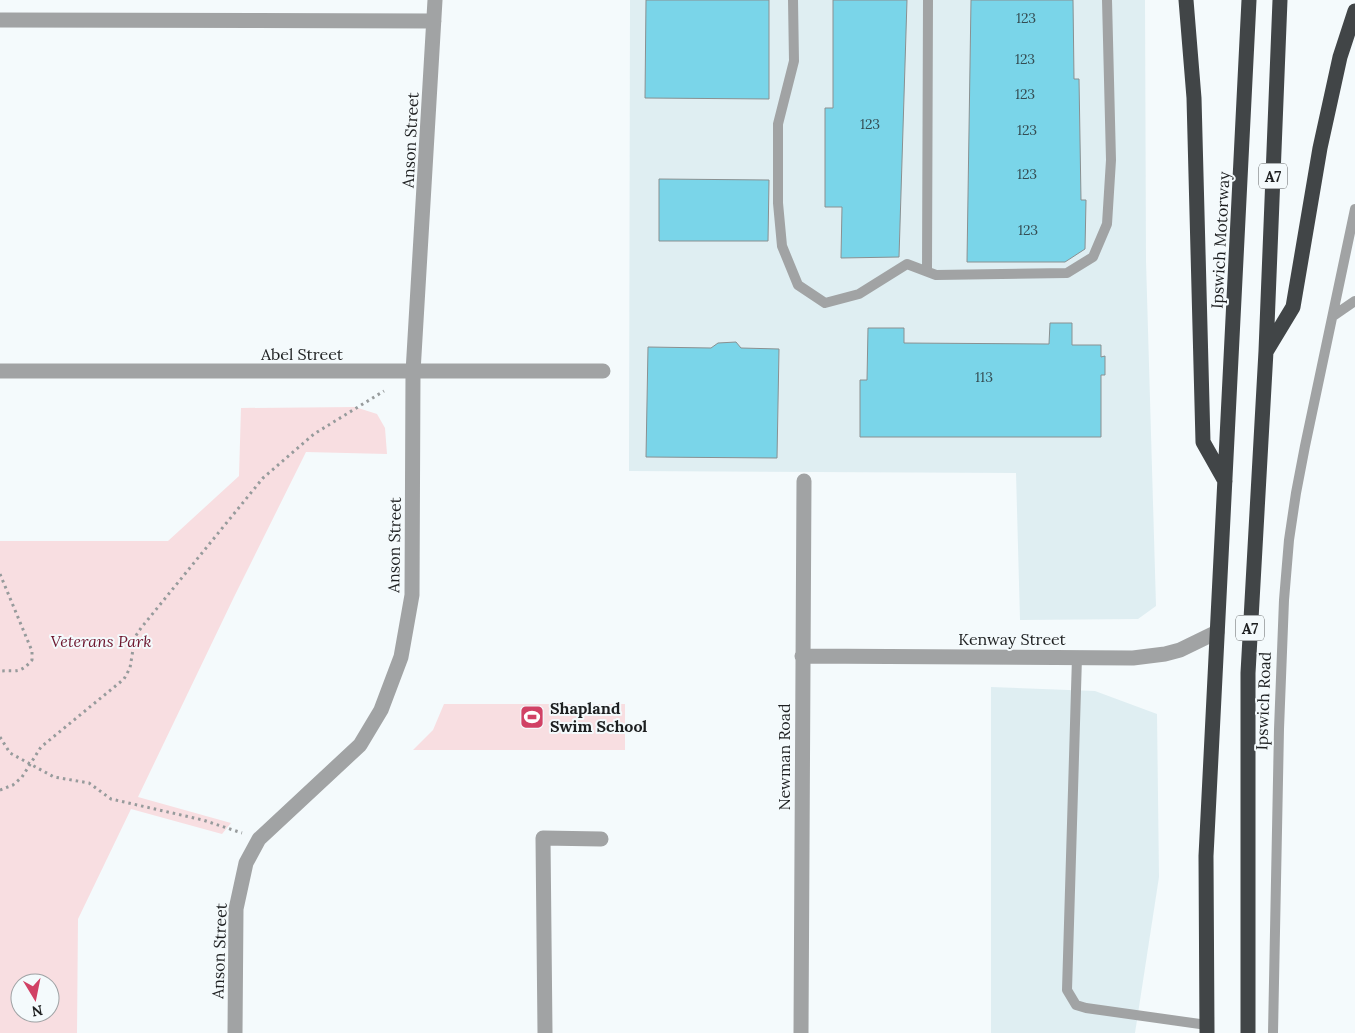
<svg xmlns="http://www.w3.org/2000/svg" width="1355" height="1033" font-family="Lora,serif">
<rect width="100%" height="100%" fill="#f4fafc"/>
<!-- built -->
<path fill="#dfeef2" d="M630,0h515l1,261 10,345 -18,13 -118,1 -4,-147 -387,-2z
M991,687l104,4 62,23 2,163 -24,156h-144z"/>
<!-- green -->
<path fill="#f8dee1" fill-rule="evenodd" d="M355,407l22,7 8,14 2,26 -81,-2 -72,145 -96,200 93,26 -9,11 -91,-25 -53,110 -1,114h-77v-492h168l71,-65 2,-68zM20,983h30v30h-30z
M444,704h181v46h-212l20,-20z"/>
<!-- building -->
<path fill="#7ad5e9" stroke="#8a9091" d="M646,0h123v99l-124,-1z
M833,0h74l-8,257 -58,1 1,-51h-17v-99h8z
M971,0h102l1,79h5l2,121h5l-1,49 -20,13h-98z
M659,179l110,1 -1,61h-109z
M1050,323h22v22h29v12l4,-1v19h-4v62h-241v-57h7l1,-52h36v15l145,1z
M736,342l5,6 38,1 -2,109 -131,-1 2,-110 63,1 7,-5z"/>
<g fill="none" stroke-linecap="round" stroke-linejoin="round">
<!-- path -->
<path stroke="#979b9c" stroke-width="3" stroke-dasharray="2.5 4" stroke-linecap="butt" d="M0,574l32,77v9c-12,14 -15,10 -32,11
M0,737l10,16 44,24 35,6 22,16 92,21 39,13
M0,790l13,-5 9,-8 19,-30 83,-68 6,-11 5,-31 6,-9 122,-150 51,-44 70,-43"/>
<!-- lane -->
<path stroke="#a1a3a4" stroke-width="10" d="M793,0l1,61 -16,63v79l4,43 16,39 27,18 34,-9 48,-30 29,11 131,-2 26,-16 14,-33 4,-64 -4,-160
M927,271l1,-271
M1333,316l22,-15
M1077,657l-10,333 9,15 10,3 121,17
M1273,1033l6,-304 5,-129 5,-60 7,-47 9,-47 50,-237"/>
<!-- street -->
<path stroke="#a1a3a4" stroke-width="15" d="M0,20l434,1
M0,371h603
M802,656l331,2 32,-4 15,-4 37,-18
M235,1033l1,-124 10,-46 13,-24 101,-94 21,-35 20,-53 11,-62 1,-223 22,-372
M545,1033l-2,-195 58,1
M801,1033l3,-552"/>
<!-- highway -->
<path stroke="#414547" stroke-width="15" d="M1186,0l8,98 9,344 22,39
M1267,350l26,-43 27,-159 11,-50 9,-41 15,-46
M1207,1033l-1,-177 43,-856
M1248,1033v-360l18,-322 14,-351"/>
</g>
<!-- icons -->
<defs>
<g id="stadium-square" transform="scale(1.25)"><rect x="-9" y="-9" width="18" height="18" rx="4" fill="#d14165" stroke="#f4fafc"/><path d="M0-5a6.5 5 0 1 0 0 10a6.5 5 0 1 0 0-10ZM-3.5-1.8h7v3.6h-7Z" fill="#fff"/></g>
</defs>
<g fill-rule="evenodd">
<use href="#stadium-square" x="532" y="717"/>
</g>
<g text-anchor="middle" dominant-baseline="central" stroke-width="4" stroke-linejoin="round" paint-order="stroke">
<!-- number labels -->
<g font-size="14" fill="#344c52">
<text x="1026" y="18">123</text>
<text x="1025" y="59">123</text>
<text x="1025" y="94">123</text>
<text x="870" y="124">123</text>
<text x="1027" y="130">123</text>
<text x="1027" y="174">123</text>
<text x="1028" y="230">123</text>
<text x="984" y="377">113</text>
</g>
<!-- shield labels -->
<g fill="#f4fafc" stroke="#5e6162" stroke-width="1">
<rect x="1259" y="163.5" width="28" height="25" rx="4"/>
<rect x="1236" y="615.5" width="28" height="25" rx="4"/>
</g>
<g font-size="15" font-weight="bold" fill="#1d1f20">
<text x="1273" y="176">A7</text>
<text x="1250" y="628">A7</text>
</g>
<!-- street labels -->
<g font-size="16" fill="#1d1f20" stroke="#f4fafc">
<text transform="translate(410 140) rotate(-87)">Anson Street</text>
<text transform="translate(1220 240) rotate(-87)">Ipswich Motorway</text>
<text x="302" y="354">Abel Street</text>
<text transform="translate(394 545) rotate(-89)">Anson Street</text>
<text x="1012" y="639">Kenway Street</text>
<text transform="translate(1263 701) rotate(-88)">Ipswich Road</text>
<text transform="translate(784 757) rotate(-90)">Newman Road</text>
<text transform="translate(219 951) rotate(-88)">Anson Street</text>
</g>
<!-- park labels -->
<g font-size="16" font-style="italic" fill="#6e172f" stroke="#f4fafc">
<text x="101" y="641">Veterans Park</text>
</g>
<!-- poi labels -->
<g font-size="16" font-weight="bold" fill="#1d1f20" stroke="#f4fafc" text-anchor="start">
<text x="550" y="708">Shapland<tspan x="550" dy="18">Swim School</tspan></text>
</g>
</g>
<!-- north arrow -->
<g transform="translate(35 998) rotate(170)"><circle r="24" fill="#f4fafc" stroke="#9ea2a4"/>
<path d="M0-4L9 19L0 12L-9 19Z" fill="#d14165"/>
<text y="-8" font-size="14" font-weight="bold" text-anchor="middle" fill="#1d1f20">N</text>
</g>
</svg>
